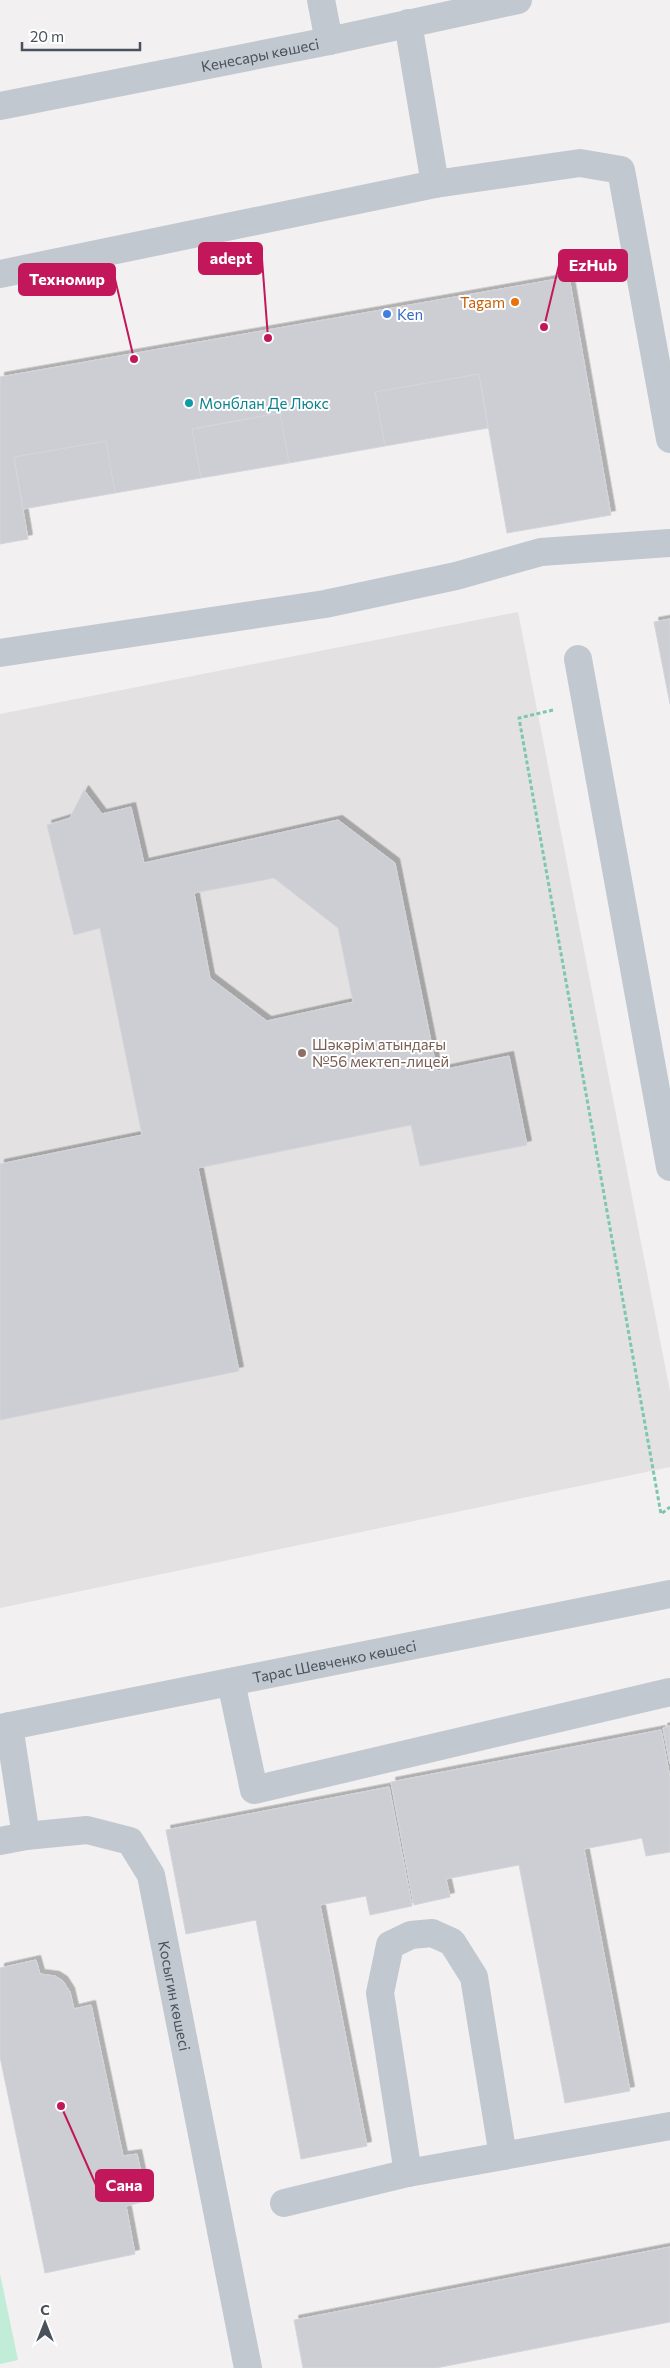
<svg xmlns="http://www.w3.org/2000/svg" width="670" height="2368" font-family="Commissioner,sans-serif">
<defs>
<filter id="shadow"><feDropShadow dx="4.5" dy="-4.5" stdDeviation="0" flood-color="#0004"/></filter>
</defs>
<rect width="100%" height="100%" fill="#f2f0f0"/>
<!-- education -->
<path fill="#e3e1e1" d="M518,612l152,779v76l-670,141v-894z"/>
<!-- green -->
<path fill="#c1ecd7" d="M0,2274l18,86 -18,4z"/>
<!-- building -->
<path fill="#cdced4" stroke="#d4d5db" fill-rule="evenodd" filter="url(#shadow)" d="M569,277l42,238 -104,18 -28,-159 -104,18 10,54 -96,17 -9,-50 -88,16 9,49 -86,15 -9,-52 -92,16 14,82 -28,5v-167z
M479,374l9,54 -103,18 -10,-54z
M280,413l9,50 -88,15 -9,-49z
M106,441l9,52 -92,16 -9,-52z
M670,619v85l-16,-82z
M84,790l18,24 29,-7 13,56 194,-43 57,43 42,208 72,-15 18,89 -107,21 -9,-41 -213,43 41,203 -239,49v-256l142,-29 -42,-207 -26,7 -27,-110 23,-7zM274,878l64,50 15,74 -86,19 -57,-43 -16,-85z
M670,1726v38l-7,-36z
M661,1730l9,48v74l-24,4 -4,-18 -58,11 46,242 -65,12 -46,-238 -73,14 4,18 -36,8 -23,-123z
M389,1787l23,119 -42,9 -4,-19 -46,9 47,241 -66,13 -45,-239 -70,14 -20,-104z
M36,1960l4,14 15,2 8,5 7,11 4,17 17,-4 32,151 14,-2 10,47 -21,5 9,48 -90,19 -45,-216v-89z
M670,2247v75l-234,46h-133l-9,-48z"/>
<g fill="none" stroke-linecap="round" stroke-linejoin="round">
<!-- path -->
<path stroke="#7cc8ab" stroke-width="3" stroke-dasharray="4 2.5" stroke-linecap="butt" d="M553,710l-34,8 142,796 9,-7"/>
<!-- minor -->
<g stroke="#c1c8d0" stroke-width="28">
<path d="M321,0l8,41"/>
<path d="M408,23l27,161"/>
<path id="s1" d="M0,106l329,-65 189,-41"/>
<path d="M0,274l435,-90 145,-21 41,7 49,269"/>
<path d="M0,653l325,-49 131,-28 85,-24 129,-9"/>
<path d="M578,659l92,508"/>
<path d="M231,1682l23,108 416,-98"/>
<path id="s2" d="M9,1726l17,110 61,-6 43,11 21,34 97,493"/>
<path id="s3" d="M0,1728l670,-134"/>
<path d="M0,1841l26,-5"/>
<path d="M408,2173l-28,-180 10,-48 21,-10 21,-2 20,9 22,35 29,179"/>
<path d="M284,2203l124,-30 262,-47"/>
</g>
</g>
<!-- markers -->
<circle fill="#e8710a" stroke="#fff" stroke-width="2" cx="515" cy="302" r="5"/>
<circle fill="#3f7fe0" stroke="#fff" stroke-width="2" cx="387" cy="314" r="5"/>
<circle fill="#0f9aa8" stroke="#fff" stroke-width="2" cx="189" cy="403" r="5"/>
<circle fill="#8d6e63" stroke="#fff" stroke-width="2" cx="302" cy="1053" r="5"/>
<g text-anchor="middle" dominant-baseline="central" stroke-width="4" stroke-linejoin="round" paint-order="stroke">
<!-- street labels -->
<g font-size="15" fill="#49515c" stroke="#fff">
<text stroke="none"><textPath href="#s1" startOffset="265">Кенесары көшесі</textPath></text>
<text stroke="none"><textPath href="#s3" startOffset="341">Тарас Шевченко көшесі</textPath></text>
<text stroke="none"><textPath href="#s2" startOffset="380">Косыгин көшесі</textPath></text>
</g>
<!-- food labels -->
<g font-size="15" fill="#c56008" stroke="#fff" text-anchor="end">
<text x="505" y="302">Tagam</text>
</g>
<!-- shop labels -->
<g font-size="15" fill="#366cbe" stroke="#fff" text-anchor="start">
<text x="397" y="314">Ken</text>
</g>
<!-- culture labels -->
<g font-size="15" fill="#0d838f" stroke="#fff" text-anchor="start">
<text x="199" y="403">Монблан Де Люкс</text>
</g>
<!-- education labels -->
<g font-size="15" fill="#785e54" stroke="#fff" text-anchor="start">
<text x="312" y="1044">Шәкәрім атындағы<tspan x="312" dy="17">№56 мектеп-лицей</tspan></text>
</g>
</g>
<!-- callouts -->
<path fill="none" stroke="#c2185b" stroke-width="2" d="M268 338L262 259M544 327L559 265M134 359L115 279M61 2106L96 2185"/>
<g fill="#c2185b" stroke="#fff" stroke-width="2">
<circle cx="268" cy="338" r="5"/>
<circle cx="544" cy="327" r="5"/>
<circle cx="134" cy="359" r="5"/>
<circle cx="61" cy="2106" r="5"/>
</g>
<g fill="#c2185b" stroke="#c2185b" stroke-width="2">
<rect x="199" y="243" width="63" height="31" rx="5"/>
<rect x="559" y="250" width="68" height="31" rx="5"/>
<rect x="19" y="264" width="96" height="31" rx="5"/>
<rect x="96" y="2170" width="57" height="31" rx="5"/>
</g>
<g font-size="16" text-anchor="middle" font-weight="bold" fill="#fff">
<text x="231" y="264">adept</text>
<text x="593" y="271">EzHub</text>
<text x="67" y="285">Техномир</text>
<text x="124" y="2191">Сана</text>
</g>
<!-- north arrow -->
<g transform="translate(45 2323)" stroke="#ffffff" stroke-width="4" paint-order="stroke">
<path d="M0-4L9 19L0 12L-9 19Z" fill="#49515c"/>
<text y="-8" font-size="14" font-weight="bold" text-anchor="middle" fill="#49515c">С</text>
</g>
<!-- scale -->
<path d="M22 42v8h118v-8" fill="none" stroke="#49515c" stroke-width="2.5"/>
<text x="30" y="42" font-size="15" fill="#49515c" stroke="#ffffff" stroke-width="4" paint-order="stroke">20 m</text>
</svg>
